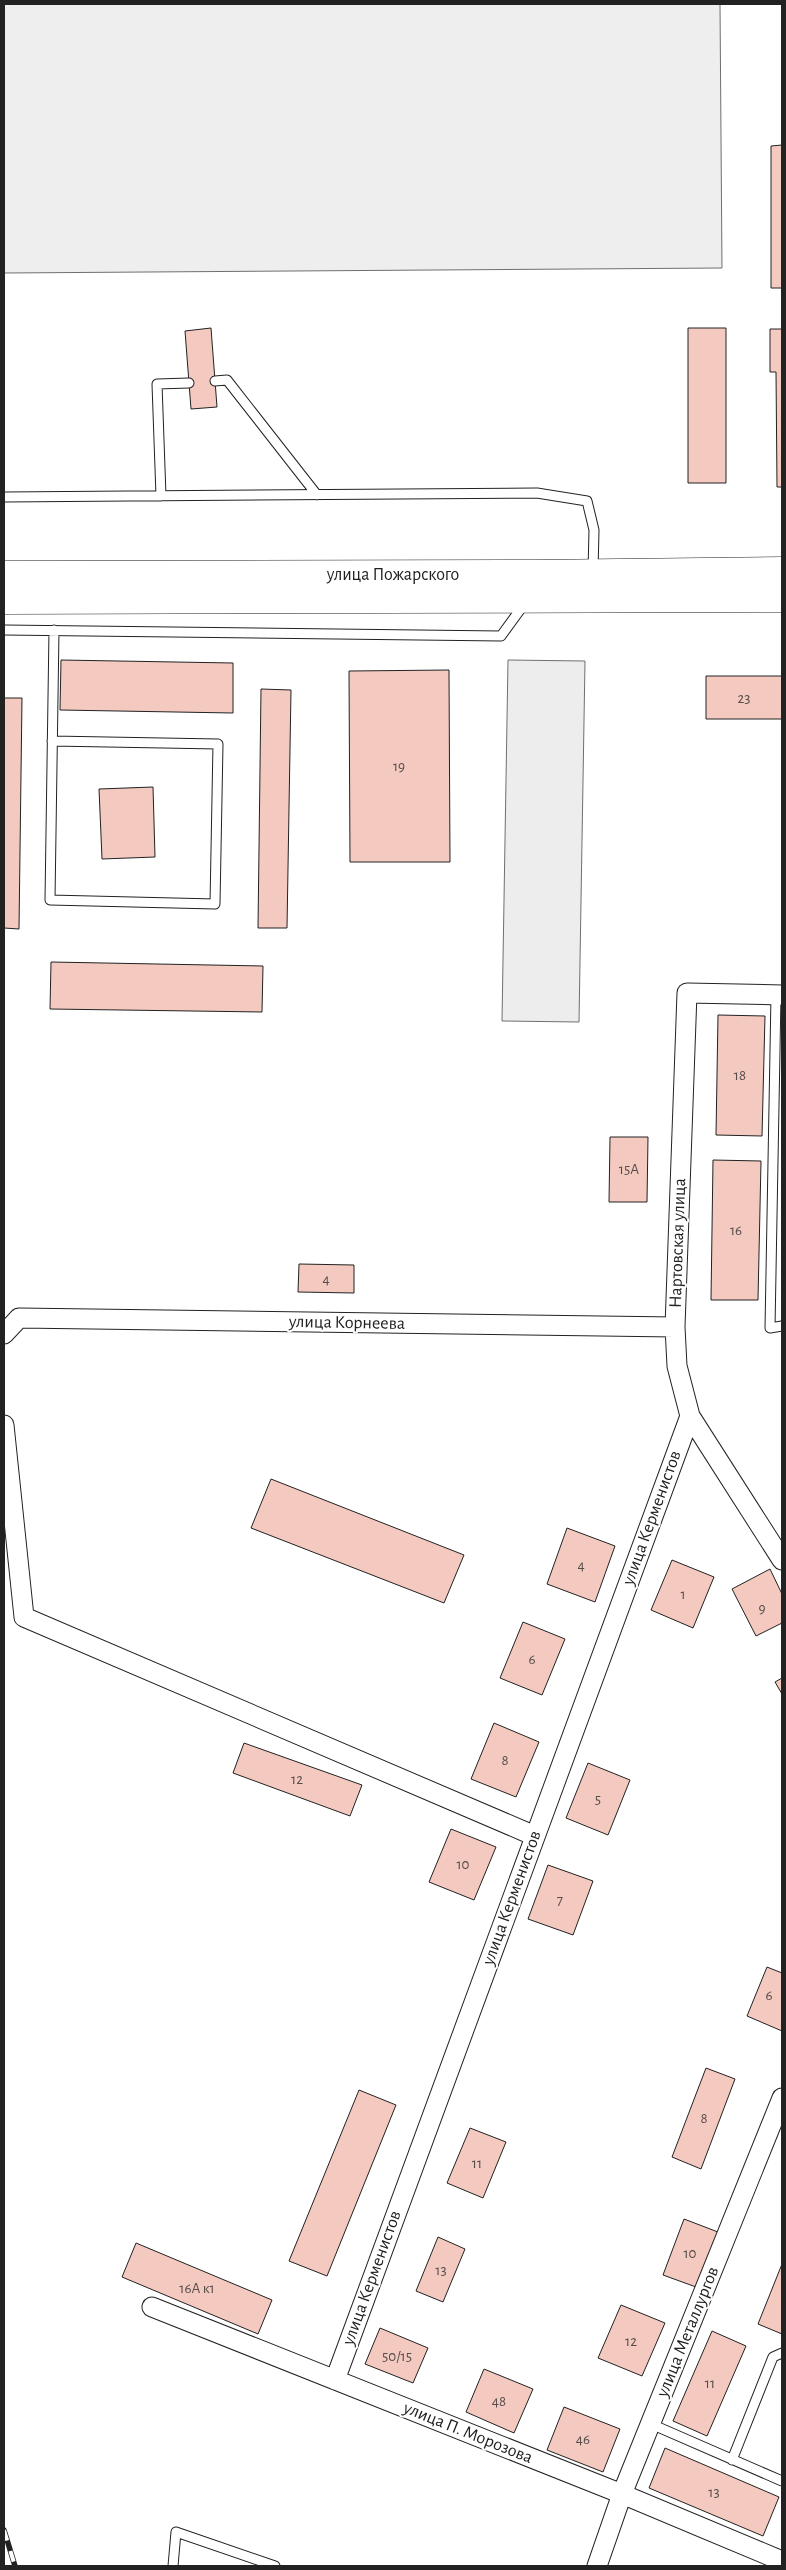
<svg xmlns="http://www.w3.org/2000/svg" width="786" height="2570" font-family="'Alegreya Sans',sans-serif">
<rect width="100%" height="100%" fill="#fff"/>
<!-- green -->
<path fill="#eee" stroke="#6f6f6f" d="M4,4h716l2,264 -718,5z"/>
<!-- parking -->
<path fill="#ededed" stroke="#6f6f6f" d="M508,660l77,1 -6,361 -77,-1z"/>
<!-- building -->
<path fill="#f3c9c0" stroke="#222" d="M782,145v143h-11v-142z
M211,328l6,79 -26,2 -6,-78z
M688,328h38v155h-38z
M770,329h12v158h-5l-1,-115h-6z
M61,660l172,3v50l-173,-3z
M449,670l1,192h-100l-1,-191z
M706,676h76v43h-76z
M261,689l30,1 -4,238h-29z
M4,698h18l-3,231 -15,-1z
M153,787l2,70 -53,2 -3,-70z
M51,962l212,4 -1,46 -212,-3z
M718,1015l47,1 -3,120 -46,-1z
M610,1137h38l-1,65h-38z
M713,1160l48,1 -3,139h-47z
M299,1264l55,1v28l-56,-1z
M271,1479l193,76 -20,48 -193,-75z
M567,1528l48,18 -20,56 -48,-18z
M672,1560l42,17 -21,51 -42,-18z
M770,1569l12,25v29l-26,13 -24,-47z
M523,1622l42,17 -23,56 -42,-17z
M782,1678v16l-7,-12z
M494,1723l45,19 -23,55 -45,-18z
M244,1743l118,42 -12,31 -117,-43z
M588,1763l42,17 -22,55 -42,-17z
M451,1829l45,18 -22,53 -45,-18z
M548,1865l45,16 -20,54 -45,-16z
M767,1967l15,6v58l-35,-15z
M706,2068l29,11 -34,90 -29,-12z
M359,2090l37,15 -69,171 -38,-15z
M470,2128l36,14 -23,56 -36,-15z
M684,2219l34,13 -22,55 -33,-12z
M438,2237l27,12 -22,53 -27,-11z
M136,2243l136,57 -14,34 -136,-57z
M782,2264v70l-24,-10z
M621,2305l44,18 -23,53 -44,-18z
M380,2328l48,20 -15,35 -48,-19z
M712,2331l34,15 -39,90 -34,-15z
M484,2369l49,20 -19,44 -48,-21z
M564,2407l56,22 -17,43 -56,-22z
M665,2448l114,49 -16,39 -114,-48z"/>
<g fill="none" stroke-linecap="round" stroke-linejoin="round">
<!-- lane casing -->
<g stroke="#222" stroke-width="11">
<path id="lane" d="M215,381l12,-1 90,115
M161,496l-4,-112 32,-1
M4,497l533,-4 50,8 7,29 -1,41
M4,630l497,6 24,-33
M52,741l166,3 -3,160 -165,-4 4,-270
M776,995l-6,333 12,-2
M651,2424l131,57
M732,2460l41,-103 9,-4
M173,2566l3,-34 99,34"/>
</g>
<!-- street casing -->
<g stroke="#222" stroke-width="21">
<path id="street" d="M782,995l-95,-2 -12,334 2,39 13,50 92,144
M4,1334l15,-16 656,9
M4,1425l20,192 511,219
M152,2307l470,187 160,67
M335,2380l355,-964
M597,2566l25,-72 160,-396"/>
</g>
<!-- primary casing -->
<g stroke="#222" stroke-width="29">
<path id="primary" d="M4,575l531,-1 247,-3
M4,600l778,-2"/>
</g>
<!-- lane -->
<use href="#lane" stroke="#fff" stroke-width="9"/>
<!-- street -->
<use href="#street" stroke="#fff" stroke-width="19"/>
<!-- primary -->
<use href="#primary" stroke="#fff" stroke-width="28"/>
<!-- rail casing -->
<g stroke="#222" stroke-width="5.5">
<path id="rail" d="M4,2530l11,36"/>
</g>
<!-- rail -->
<use href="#rail" stroke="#fff" stroke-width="4" stroke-dasharray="11" stroke-linecap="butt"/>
</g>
<g text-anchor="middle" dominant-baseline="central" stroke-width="4" stroke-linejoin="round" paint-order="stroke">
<!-- number labels -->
<g font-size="15" fill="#564c4a">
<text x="744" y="698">23</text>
<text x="399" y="766">19</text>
<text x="740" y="1075">18</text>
<text x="629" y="1169">15А</text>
<text x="736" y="1230">16</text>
<text x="326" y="1279">4</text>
<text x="581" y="1565">4</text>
<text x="683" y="1594">1</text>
<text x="762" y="1608">9</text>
<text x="532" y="1659">6</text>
<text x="505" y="1760">8</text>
<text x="297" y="1779">12</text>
<text x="598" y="1799">5</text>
<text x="463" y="1864">10</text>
<text x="560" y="1900">7</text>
<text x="769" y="1995">6</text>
<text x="704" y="2118">8</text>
<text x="477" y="2163">11</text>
<text x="690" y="2253">10</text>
<text x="441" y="2270">13</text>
<text x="197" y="2288">16А к1</text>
<text x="631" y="2341">12</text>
<text x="397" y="2356">50/15</text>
<text x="710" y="2383">11</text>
<text x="499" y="2401">48</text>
<text x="583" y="2439">46</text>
<text x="714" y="2492">13</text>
</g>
<!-- street labels -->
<g font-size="18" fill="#222" stroke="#fff">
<text x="393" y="575">улица Пожарского</text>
<text transform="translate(678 1243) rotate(-88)">Нартовская улица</text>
<text transform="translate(347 1323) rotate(1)">улица Корнеева</text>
<text transform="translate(652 1518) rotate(-70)">улица Керменистов</text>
<text transform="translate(512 1898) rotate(-70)">улица Керменистов</text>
<text transform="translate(372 2278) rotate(-70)">улица Керменистов</text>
<text transform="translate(688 2332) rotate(-68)">улица Металлургов</text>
<text transform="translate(468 2433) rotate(22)">улица П. Морозова</text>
</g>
</g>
<!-- border -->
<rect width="786" height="2570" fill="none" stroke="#222222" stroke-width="10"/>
</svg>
